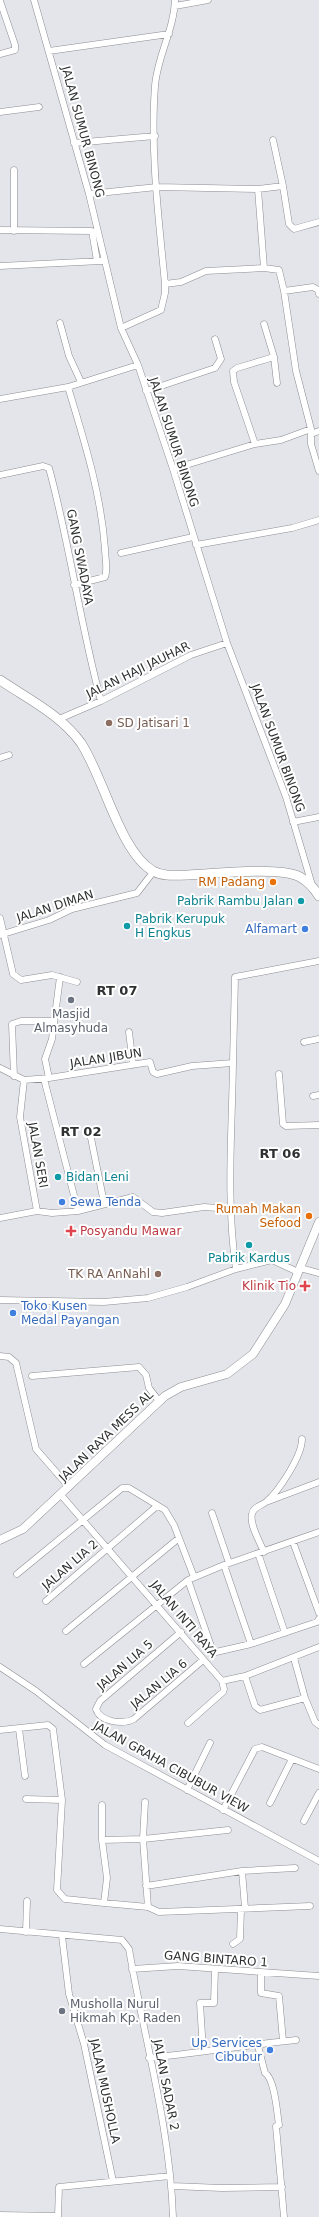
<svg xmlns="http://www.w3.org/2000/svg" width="319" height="2217" font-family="'DejaVu Sans',sans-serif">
<rect width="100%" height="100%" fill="#e4e5ea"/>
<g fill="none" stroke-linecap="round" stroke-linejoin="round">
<!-- minor casing -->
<g stroke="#8c8d91" stroke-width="7">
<path id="minor" d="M34,0l55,194 32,134 17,37 35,104 54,174 59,154 26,88
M175,0c-1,30 -18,57 -20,86 -5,64 4,135 10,198l16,-2 25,-11 58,-3 15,2 5,21 12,80 15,58v15l8,27
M0,1l15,44v5l-15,4
M175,6l33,-6
M49,51l120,-17
M0,112l39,-5
M273,140l10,46
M74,143l81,-7
M258,189l6,79
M89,194l68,-7 101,2 25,-3 6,38 5,5 25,-7
M0,230l92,1 5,30
M14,231v-61
M0,266l101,-5
M284,291l29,-4 5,3 1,4
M60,323l9,33 12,26
M121,328l40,-18 4,-17v-9
M274,357l3,26
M68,387c16,53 33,106 37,162 0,8 3,20 0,28l-31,8
M146,391l69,-23 6,-9 -6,-20
M0,399l68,-12 70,-22
M311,434l8,-3
M255,444l-21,-62 -1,-11 4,-3 37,-11 -10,-33
M173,469l82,-25 26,-4 30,-11
M0,475l43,-9 6,2c21,77 31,156 52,233
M196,545l96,-17 27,-8
M121,553l72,-16
M59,719l42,-18 90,-46 36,-12
M0,758l9,-3
M293,822l26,-5
M0,918l13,56 8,6 31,-5 25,7
M0,935l49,-15 23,-11 65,-16 17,-22
M129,1032l4,33
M304,1042l15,-3
M233,1063c-1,69 -7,138 3,206
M0,1068l24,12 25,-2 101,-16 3,10 4,2 35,-8 41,-3 2,-86 84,-16
M279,1074l4,50 3,2 33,-1
M14,1076l-2,-52 9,-3h33
M49,1078l-4,-19 7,-20 8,-62
M44,1079l34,132
M24,1080l-4,37 17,94
M313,1096l6,-1
M91,1138l13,65
M0,1218l37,-7 15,2 26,-2 55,-14 20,15 9,1 42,-6 27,2
M300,1268l19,5
M0,1300l104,2 44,-4 39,-11 49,-18 36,-9 26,12
M0,1356l9,1 7,6 20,86 33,38
M32,1376l107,-9 7,8 3,13 10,13
M61,1495l161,186 23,-5 74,-29
M266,1502l53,-20
M212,1513l17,50
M293,1542l26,71
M264,1552c-4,-10 -15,-28 -12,-38 1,-7 9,-8 14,-12 13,-11 36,-46 36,-63
M258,1553l27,80
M224,1565l27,79
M17,1574l105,-86h7l36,22 9,15 20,52
M188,1580l24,69 4,3 35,-8 66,-22 2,-3
M46,1601l111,-95
M66,1631l113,-93
M181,1632l-81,69 -4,8c4,13 27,16 38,10l69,-59
M84,1664l104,-84 36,-15 95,-33
M0,1667l36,24 69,54 214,116
M245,1676l10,30 5,4 45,-12 -11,-40
M305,1698l10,24 4,3
M188,1723l35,-31 1,-3 -2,-8
M19,1729l6,47
M0,1730l48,-5 5,4 9,71 -5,90 8,9 39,4 3,-25 -5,-38 41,-1 5,68 11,5 151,-6
M187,1790l23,-47
M26,1799l36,1
M145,1802l-2,37 85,-9
M270,1803l22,-44
M223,1810l32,-61 7,-2 57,22
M304,1821l15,-28
M102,1840v-35
M242,1871l3,37
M146,1886l96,-15 53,-3
M104,1903l44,4
M0,1929l122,11 7,9c15,89 41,178 44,268
M26,1932l1,-31
M62,1936l7,58 15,50 29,137
M233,1944l7,-5 1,-30
M132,1969l46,-3 141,10
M261,1973v20l18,3 4,45
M258,2046l7,27c10,6 12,40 14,52l-3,1 8,91
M203,2051l-3,-48h14l1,-34
M149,2058c49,-5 98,-13 147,-18
M172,2186l50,2 60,-1
M0,2215l58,1 1,-29 111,-11"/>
</g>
<!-- tertiary casing -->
<g stroke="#8c8d91" stroke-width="9">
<path id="tertiary" d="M0,1540l23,-11 142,-133 16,-9 46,-13 26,-20 32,-50 34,-82"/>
</g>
<!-- secondary casing -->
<g stroke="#8c8d91" stroke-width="10">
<path id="secondary" d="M0,680c28,19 61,35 81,63 23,35 39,109 72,128 11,6 23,4 35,4 25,-1 92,-9 112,2 9,5 14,11 19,19"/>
</g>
<!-- minor -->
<use href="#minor" stroke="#fff" stroke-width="6"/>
<!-- tertiary -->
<use href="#tertiary" stroke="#fff" stroke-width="8"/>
<!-- secondary -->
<use href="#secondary" stroke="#fff" stroke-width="9"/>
</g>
<!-- markers -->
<g fill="#8d6e63" stroke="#fff" stroke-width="1.5">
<circle cx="109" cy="723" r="4"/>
<circle cx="158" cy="1274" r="4"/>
</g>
<g fill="#e8710a" stroke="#fff" stroke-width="1.5">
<circle cx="273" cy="882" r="4"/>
<circle cx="309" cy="1216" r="4"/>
</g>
<g fill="#0f9aa8" stroke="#fff" stroke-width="1.5">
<circle cx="301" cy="901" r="4"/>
<circle cx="127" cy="926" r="4"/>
<circle cx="58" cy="1177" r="4"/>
<circle cx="249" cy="1245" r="4"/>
</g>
<g fill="#3f7fe0" stroke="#fff" stroke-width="1.5">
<circle cx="305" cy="929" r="4"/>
<circle cx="62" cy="1202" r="4"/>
<circle cx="13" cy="1313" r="4"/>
<circle cx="270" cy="2050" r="4"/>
</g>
<g fill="#6b7280" stroke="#fff" stroke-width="1.5">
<circle cx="71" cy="1000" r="4"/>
<circle cx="62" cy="2011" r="4"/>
</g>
<g fill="#e0444e" stroke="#fff" stroke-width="1.5">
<path d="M69 1225h4v4h4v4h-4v4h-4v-4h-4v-4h4z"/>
<path d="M303 1280h4v4h4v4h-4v4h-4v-4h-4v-4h4z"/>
</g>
<g text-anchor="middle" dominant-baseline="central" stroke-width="4" stroke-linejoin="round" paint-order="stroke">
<!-- street labels -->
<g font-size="12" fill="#2f3031" stroke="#fff">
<text transform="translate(83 132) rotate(75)">JALAN SUMUR BINONG</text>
<text transform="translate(174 442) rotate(72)">JALAN SUMUR BINONG</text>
<text transform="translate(80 557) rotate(79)">GANG SWADAYA</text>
<text transform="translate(138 670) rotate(-26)">JALAN HAJI JAUHAR</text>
<text transform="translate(278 748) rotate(70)">JALAN SUMUR BINONG</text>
<text transform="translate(55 906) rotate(-18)">JALAN DIMAN</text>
<text transform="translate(106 1058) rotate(-9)">JALAN JIBUN</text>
<text transform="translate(38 1155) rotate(80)">JALAN SERI</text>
<text transform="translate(106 1436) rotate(-44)">JALAN RAYA MESS AL</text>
<text transform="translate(70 1565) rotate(-41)">JALAN LIA 2</text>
<text transform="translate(184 1619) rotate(50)">JALAN INTI RAYA</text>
<text transform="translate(125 1665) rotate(-41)">JALAN LIA 5</text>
<text transform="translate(159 1684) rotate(-40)">JALAN LIA 6</text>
<text transform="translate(171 1767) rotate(29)">JALAN GRAHA CIBUBUR VIEW</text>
<text transform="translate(216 1959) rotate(4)">GANG BINTARO 1</text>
<text transform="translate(166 2085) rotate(79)">JALAN SADAR 2</text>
<text transform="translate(105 2091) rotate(78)">JALAN MUSHOLLA</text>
</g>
<!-- education labels -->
<g font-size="12" fill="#785e54" stroke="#fff" text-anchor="start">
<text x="117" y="723">SD Jatisari 1</text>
<text x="150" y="1274" text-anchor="end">TK RA AnNahl</text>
</g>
<!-- food labels -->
<g font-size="12" fill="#c56008" stroke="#fff" text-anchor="end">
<text x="265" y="882">RM Padang</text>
<text x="301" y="1209">Rumah Makan<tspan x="301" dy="14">Sefood</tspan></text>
</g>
<!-- culture labels -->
<g font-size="12" fill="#0d838f" stroke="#fff" text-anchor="start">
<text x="293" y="901" text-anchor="end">Pabrik Rambu Jalan</text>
<text x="135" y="919">Pabrik Kerupuk<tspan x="135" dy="14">H Engkus</tspan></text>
<text x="66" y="1177">Bidan Leni</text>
<text x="249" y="1258" text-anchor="middle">Pabrik Kardus</text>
</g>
<!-- shop labels -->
<g font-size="12" fill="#366cbe" stroke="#fff" text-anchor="end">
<text x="297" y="929">Alfamart</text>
<text x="70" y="1202" text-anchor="start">Sewa Tenda</text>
<text x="21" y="1306" text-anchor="start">Toko Kusen<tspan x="21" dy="14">Medal Payangan</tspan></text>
<text x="262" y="2043">Up Services<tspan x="262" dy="14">Cibubur</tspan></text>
</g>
<!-- worship labels -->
<g font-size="12" fill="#5b616d" stroke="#fff">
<text x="71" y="1014">Masjid<tspan x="71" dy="14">Almasyhuda</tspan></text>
<text x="70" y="2004" text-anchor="start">Musholla Nurul<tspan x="70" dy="14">Hikmah Kp. Raden</tspan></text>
</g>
<!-- health labels -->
<g font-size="12" fill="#be3a42" stroke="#fff" text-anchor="start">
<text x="80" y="1231">Posyandu Mawar</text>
<text x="296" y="1286" text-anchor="end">Klinik Tio</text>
</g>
<!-- neighbourhood labels -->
<g font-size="13" font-weight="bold" fill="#2f3031" stroke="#fff">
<text x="117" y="990">RT 07</text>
<text x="81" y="1131">RT 02</text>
<text x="280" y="1153">RT 06</text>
</g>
</g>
</svg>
